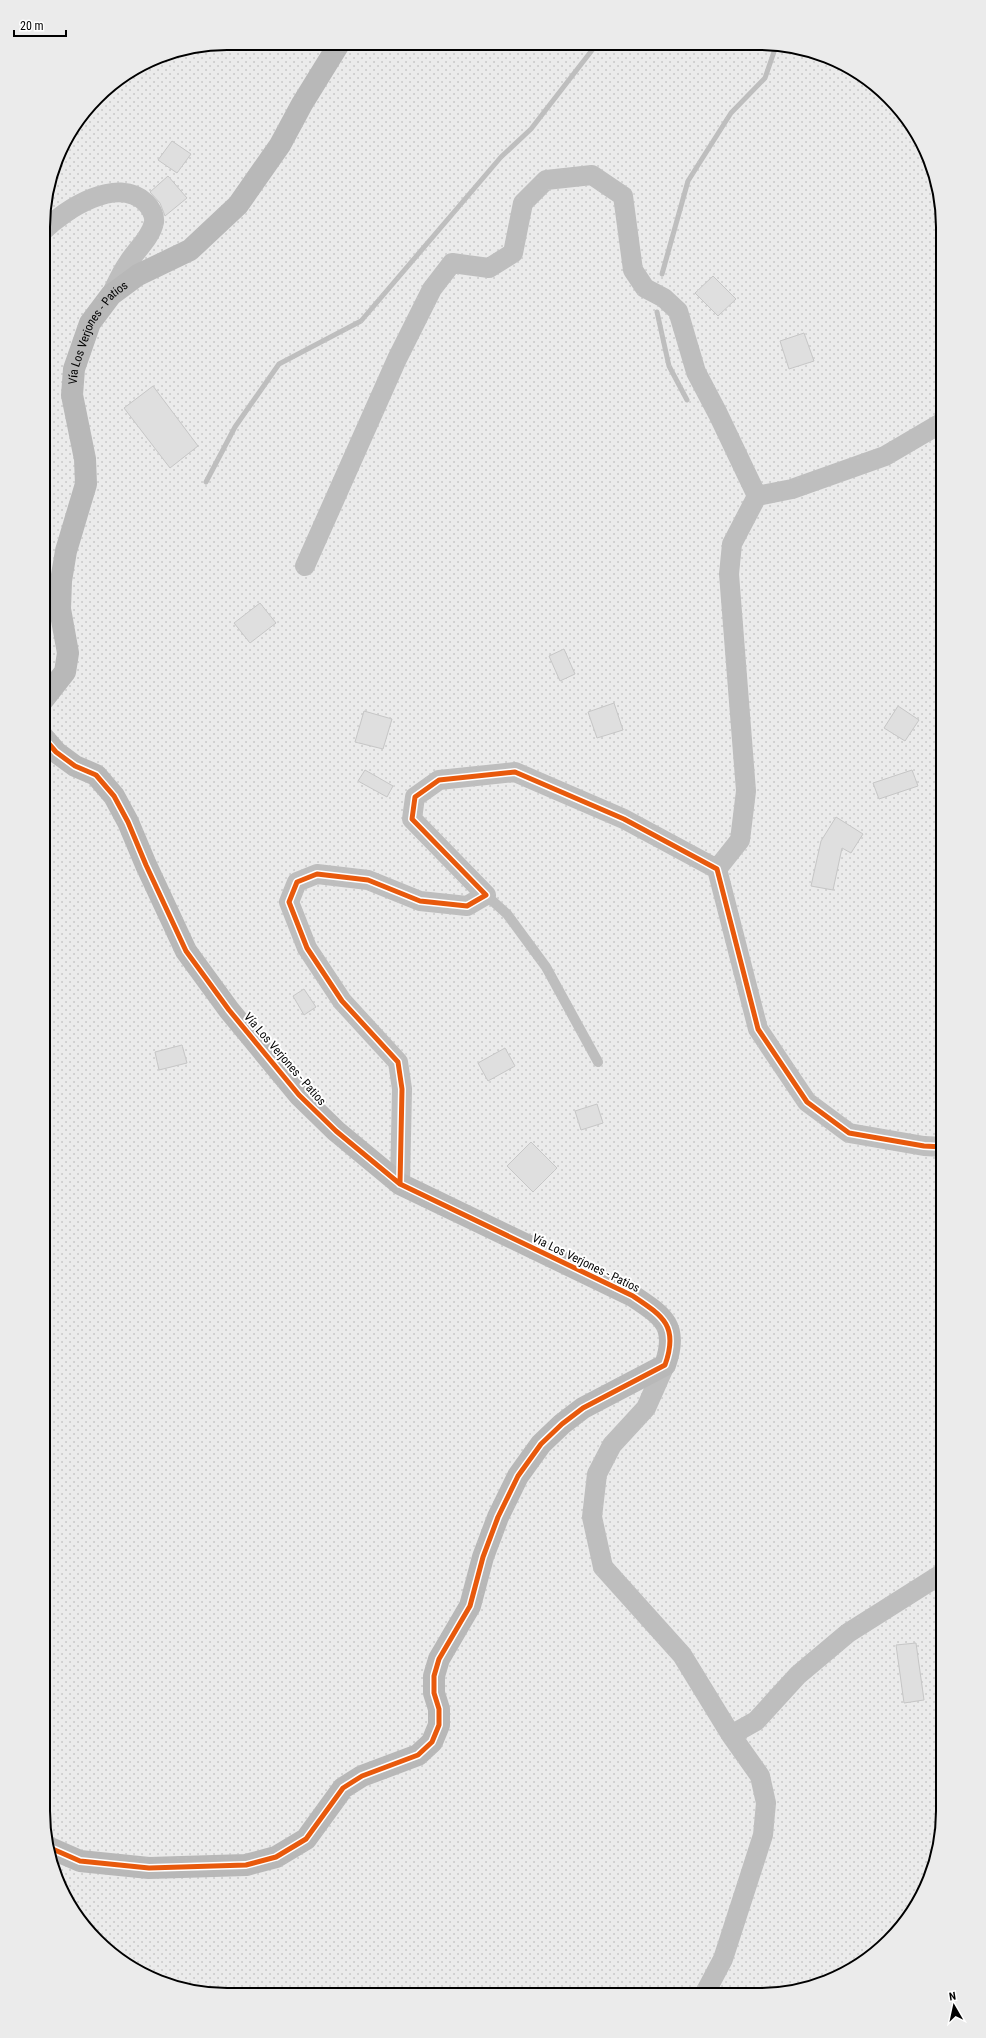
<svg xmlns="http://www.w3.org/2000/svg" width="986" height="2038" font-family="'Roboto Condensed',sans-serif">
<defs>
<pattern id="park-dots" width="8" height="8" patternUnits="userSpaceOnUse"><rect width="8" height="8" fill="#ebebeb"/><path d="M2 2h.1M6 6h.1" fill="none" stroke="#c8c8c8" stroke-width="1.8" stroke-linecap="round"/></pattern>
</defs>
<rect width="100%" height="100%" fill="#fff"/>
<!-- park -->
<path fill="url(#park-dots)" d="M227,43l568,3 45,16 40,27 32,36 25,54 6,48v1596l-14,58 -32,51 -36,32 -54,25 -48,6 -568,-3 -45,-16 -40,-27 -32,-36 -25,-54 -6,-48v-1596l19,-69 44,-57 51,-32z"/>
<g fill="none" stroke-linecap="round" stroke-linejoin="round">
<!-- stream -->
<path stroke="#bebebe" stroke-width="5" d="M662,274l26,-93 43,-68 34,-35 11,-32
M657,312l12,54 18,34
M206,482l29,-55 44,-63 82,-43 140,-164 30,-28 65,-84
M372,1993l10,-2 18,2"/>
</g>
<!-- building -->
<path fill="#dfdfdf" stroke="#c6c6c6" d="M172,141l19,13 -14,19 -19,-13z
M168,176l19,22 -22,18 -5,-13 -10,-11z
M713,276l23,23 -18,17 -23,-23z
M804,333l10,28 -25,8 -9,-28z
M153,386l45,60 -28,22 -46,-60z
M260,603l16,20 -26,20 -16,-20z
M564,649l11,25 -15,7 -11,-25z
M614,703l9,27 -26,8 -9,-26z
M898,706l21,14 -14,21 -21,-13z
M364,711l28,8 -9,30 -28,-7z
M365,770l28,16 -6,11 -29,-16z
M912,770l6,16 -39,13 -6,-16z
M836,817l27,17 -12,19 -9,-5 -9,42 -22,-4 10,-45z
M304,989l12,18 -12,8 -11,-19z
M182,1045l5,18 -28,7 -4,-18z
M505,1048l10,18 -27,15 -10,-18z
M597,1104l6,19 -22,7 -6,-19z
M531,1142l26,26 -24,24 -26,-26z
M916,1643l8,57 -20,3 -8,-58z"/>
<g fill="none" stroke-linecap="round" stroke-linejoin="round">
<!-- lane -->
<path stroke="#bebebe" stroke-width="10" d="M486,895l21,19 39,53 52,95"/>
<!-- street -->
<path stroke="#bebebe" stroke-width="20" d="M43,231c22,-22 75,-56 103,-28 4,4 9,12 8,19 -3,16 -18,28 -26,41 -7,10 -12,22 -17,32
M757,496l35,-7 93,-33 58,-34
M305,566l92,-207 35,-70 20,-26 37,5 24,-15 10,-50 23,-23 46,-5 31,21 10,74 12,18 19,10 14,13 18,61 22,42 39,82
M717,869l23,-29 6,-49 -17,-217 3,-30 25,-48
M400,1184l2,-95 -4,-27 -56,-61 -35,-53 -18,-46 8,-20 20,-8 51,6 52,21 47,5 19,-11 -74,-76 3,-22 24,-17 76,-8 109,47 93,50 41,160 49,73 42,31 75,13 19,1
M665,1365l-19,43 -34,37 -15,29 -5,43 11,50 79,88 49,80 29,41 6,27 -3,32 -40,124 -19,36
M731,1735l25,-14 42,-46 50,-42 95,-60"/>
<!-- secondary -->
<g stroke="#b8b8b8" stroke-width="22">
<path id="s1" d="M43,700l22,-28 3,-19 -8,-44 1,-28 5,-30 20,-67 -1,-25 -13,-64 2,-26 16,-46 21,-28 27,-20 52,-25 48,-45 42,-60 22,-41 37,-60"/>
<path d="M43,737l13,15 19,14 21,9 18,21 14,26 18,43 40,86 43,59 70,85 37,36 64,53 233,112c30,20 46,30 32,69l-82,43 -21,16 -21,20 -23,32 -20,41 -15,40 -13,49 -31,53 -5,17v17l5,16v16l-7,17 -14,13 -56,21 -19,12 -37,51 -30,18 -30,8 -97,3 -69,-7 -32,-14"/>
</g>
<!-- cycleway casing -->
<g stroke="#fff" stroke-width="8">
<path id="cycleway" d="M43,737l13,15 19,14 21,9 18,21 14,26 18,43 40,86 43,59 70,85 37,36 64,53 233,112c30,20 46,30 32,69l-82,43 -21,16 -21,20 -23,32 -20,41 -15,40 -13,49 -31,53 -5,17v17l5,16v16l-7,17 -14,13 -56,21 -19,12 -37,51 -30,18 -30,8 -97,3 -69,-7 -32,-14
M400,1184l2,-95 -4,-27 -56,-61 -35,-53 -18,-46 8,-20 20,-8 51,6 52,21 47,5 19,-11 -74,-76 3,-22 24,-17 76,-8 109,47 93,50 41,160 49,73 42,31 75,13 19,1"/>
</g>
<!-- cycleway -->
<use href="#cycleway" stroke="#e8590c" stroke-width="5"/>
</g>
<g text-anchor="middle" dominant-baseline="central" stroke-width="4" stroke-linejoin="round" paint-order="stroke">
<!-- street labels -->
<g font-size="12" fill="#000" stroke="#fff">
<text stroke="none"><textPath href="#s1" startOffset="388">Vía Los Verjones - Patios</textPath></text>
<text transform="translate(285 1059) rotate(49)">Vía Los Verjones - Patios</text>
<text transform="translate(586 1263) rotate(26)">Vía Los Verjones - Patios</text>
</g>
</g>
<!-- crop -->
<path d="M0 0H986V2038H0ZM227 50H759A177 177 0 0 1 936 227V1811A177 177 0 0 1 759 1988H227A177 177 0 0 1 50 1811V227A177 177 0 0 1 227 50Z" fill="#ebebeb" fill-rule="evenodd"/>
<path fill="none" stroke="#000" stroke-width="2" d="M227 50H759A177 177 0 0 1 936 227V1811A177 177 0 0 1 759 1988H227A177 177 0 0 1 50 1811V227A177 177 0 0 1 227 50Z"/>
<!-- north arrow -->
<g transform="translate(954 2006) rotate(351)" stroke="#ffffff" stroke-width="3" paint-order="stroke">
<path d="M0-3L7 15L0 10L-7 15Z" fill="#000000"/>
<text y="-6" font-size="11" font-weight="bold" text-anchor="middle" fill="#000000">N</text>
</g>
<!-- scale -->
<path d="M14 30v6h52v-6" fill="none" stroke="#000000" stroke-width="2"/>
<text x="20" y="30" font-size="12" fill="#000000" stroke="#ffffff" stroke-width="3" paint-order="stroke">20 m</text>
</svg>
